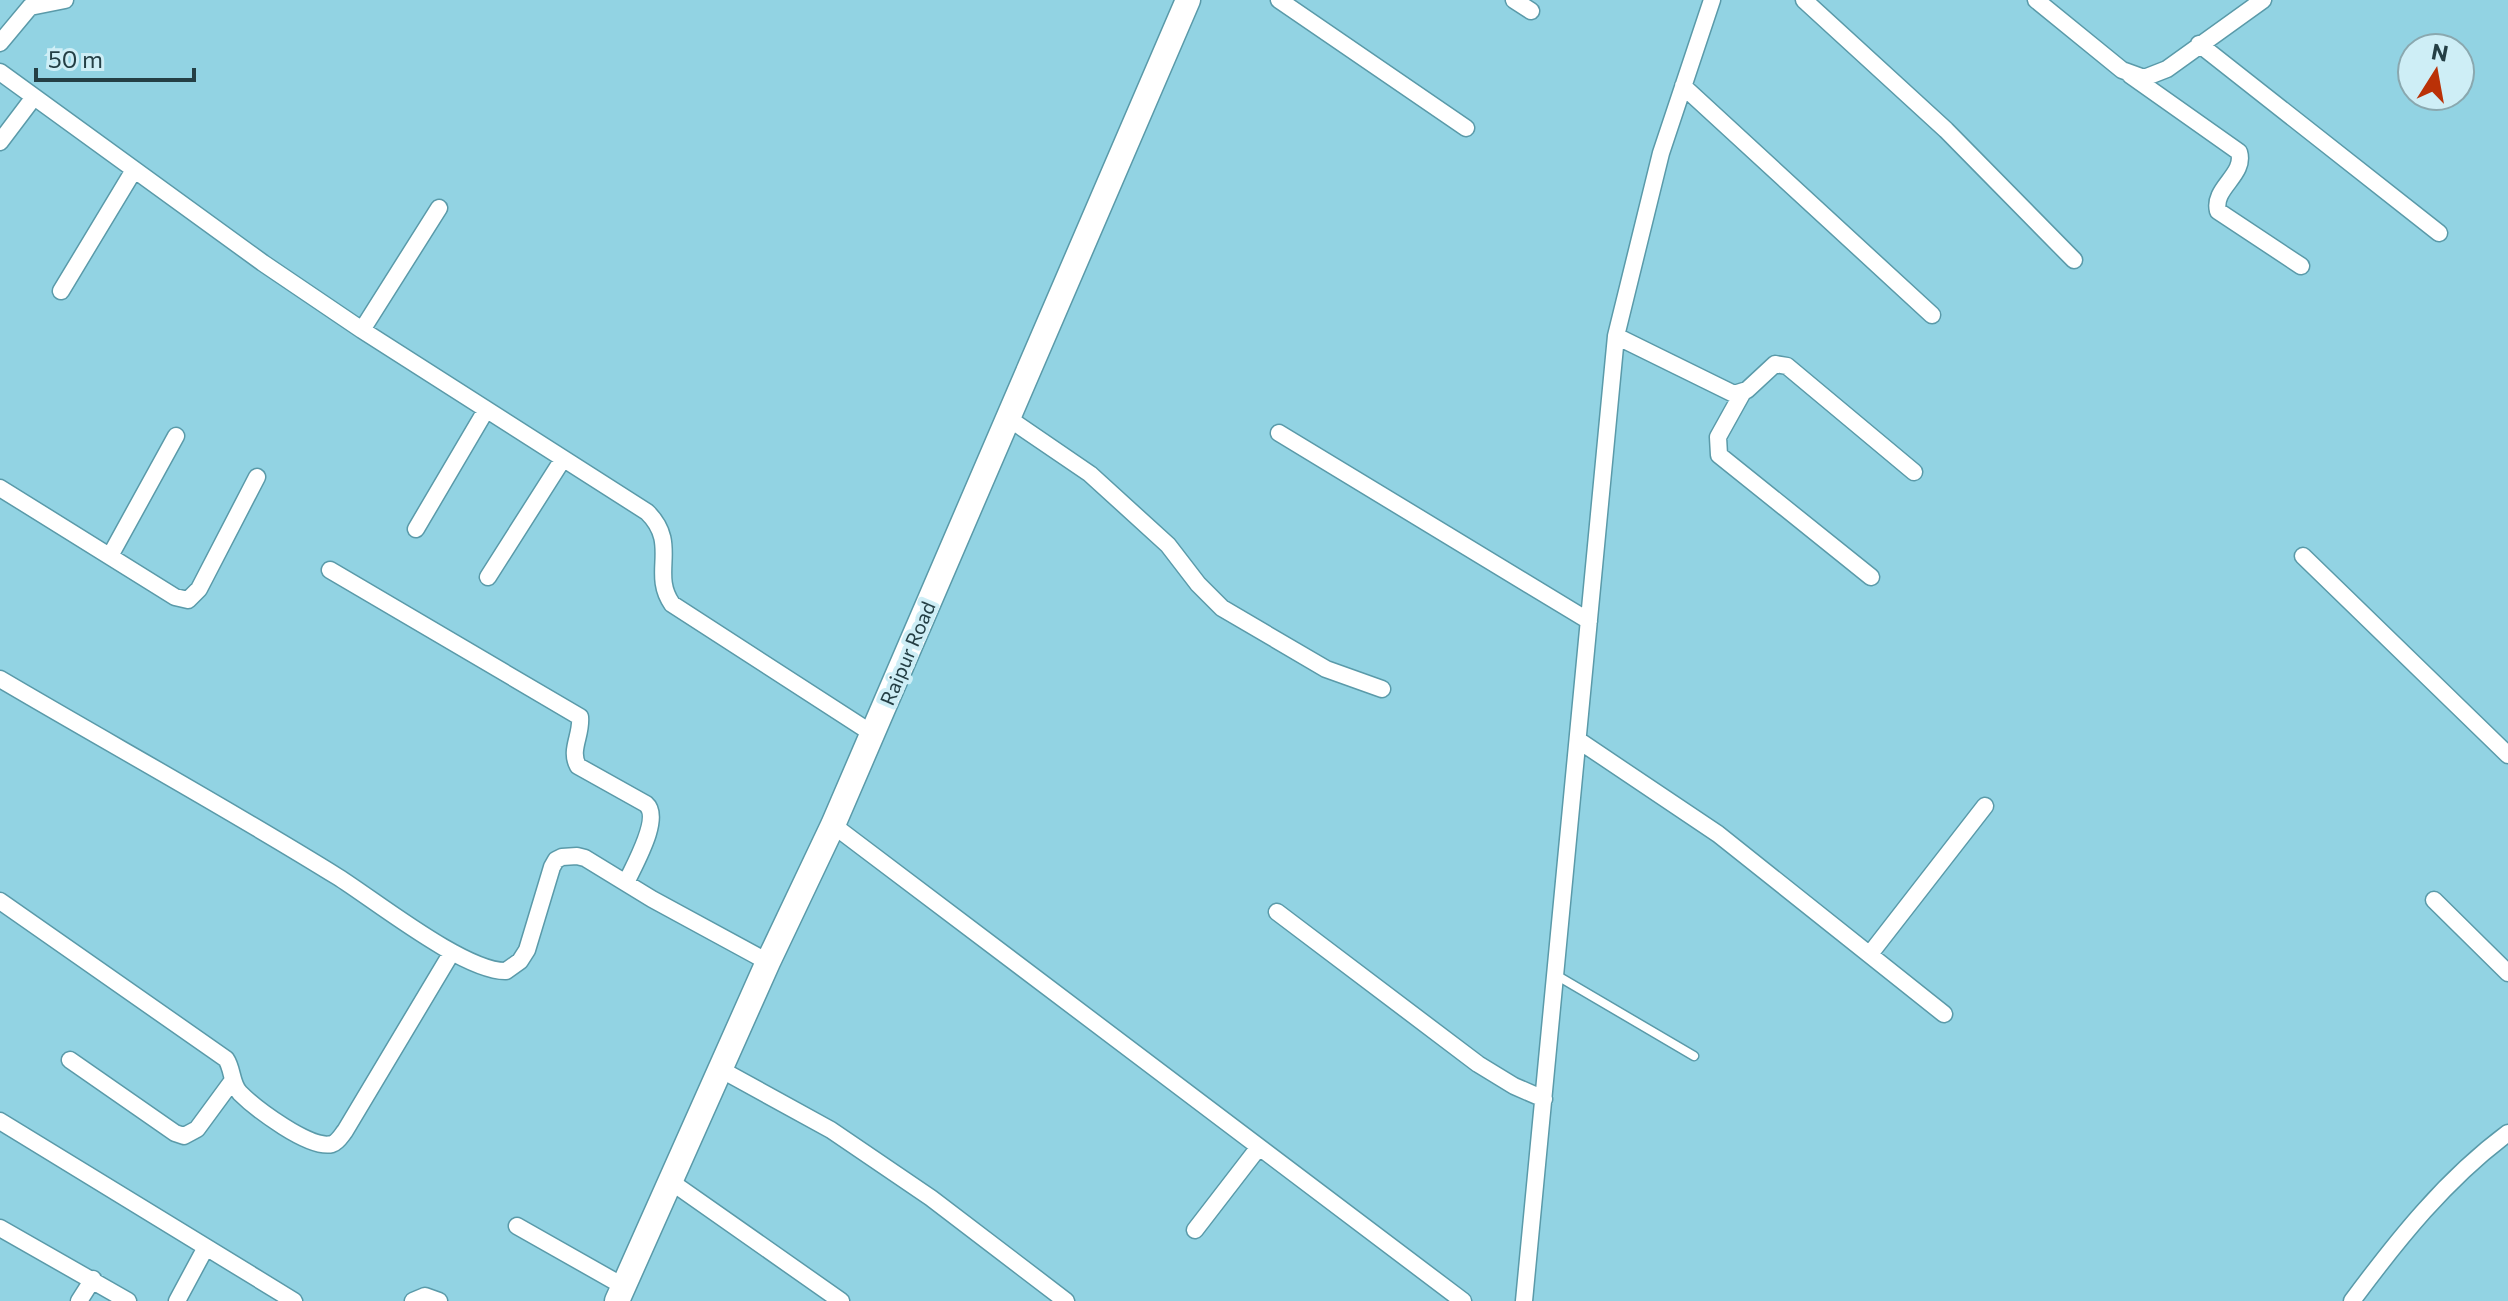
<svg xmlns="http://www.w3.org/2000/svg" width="2508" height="1301" font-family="Commissioner,sans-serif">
<rect width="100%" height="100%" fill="#92d3e3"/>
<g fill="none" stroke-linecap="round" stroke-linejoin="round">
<!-- lane casing -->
<g stroke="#5a9aa9" stroke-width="11">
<path id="lane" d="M1556,975l138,81"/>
</g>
<!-- street casing -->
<g stroke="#5a9aa9" stroke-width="19">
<path id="street" d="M1279,0l187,128
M1514,0l17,11
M1804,0l142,130 128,130
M2036,0l86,70 22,8 23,-9 96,-69
M0,43l30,-36 35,-7
M2199,44l240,189
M0,72l263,191 99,67 285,182c33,32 3,61 25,92l201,130
M2130,75l109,77c7,23 -27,36 -21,59l83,55
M1683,86l249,229
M0,142l34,-45
M61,291l73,-121
M362,330l77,-122
M1616,336l118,58 13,-4 28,-26 12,2 127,106
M1743,392l-25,45 1,18 152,122
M1008,418l82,56 78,71 30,39 24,24 104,61 56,20
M1279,433l310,188
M0,488l175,109 13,3 11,-11 58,-112
M416,529l70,-119
M110,556l66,-120
M2303,556l205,199
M330,570l250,147c2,18 -11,33 -2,49l68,38c16,14 -12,61 -20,79
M488,577l75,-118
M0,679c112,66 227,129 338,198 38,24 127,95 168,94l14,-10 7,-11 25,-83 4,-7 6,-3 15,-1 8,2 67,41 116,63
M1578,740l140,94 226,180
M833,825l630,476
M2434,900l74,73
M0,901l226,158c7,10 5,25 14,34 15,15 70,57 92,51 6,-2 9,-8 13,-13l107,-179
M1277,912l201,152 36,22 30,13
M1870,954l115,-148
M70,1060l105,73 9,3 13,-7 36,-49
M720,1069l111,61 100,68 135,103
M0,1121l294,180
M670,1181l171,120
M517,1226l106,60
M0,1228l128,73
M1195,1230l64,-83
M79,1301l14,-22
M177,1301l29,-54
M413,1301l12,-5 14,5
M1524,1301l92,-965 45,-183 51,-153
M2352,1301c46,-62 94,-122 156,-168"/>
</g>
<!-- secondary casing -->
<g stroke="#5a9aa9" stroke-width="27">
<path id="secondary" d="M617,1301l151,-339 65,-137 355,-825"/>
</g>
<!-- lane -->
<use href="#lane" stroke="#fff" stroke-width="8"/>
<!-- street -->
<use href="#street" stroke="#fff" stroke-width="16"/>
<!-- secondary -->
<use href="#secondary" stroke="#fff" stroke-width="24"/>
</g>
<g text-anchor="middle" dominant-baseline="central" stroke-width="8" stroke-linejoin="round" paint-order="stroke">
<!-- street labels -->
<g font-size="20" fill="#243f45" stroke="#ceeef6">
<text transform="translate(907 653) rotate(-67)">Raipur Road</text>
</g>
</g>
<!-- north arrow -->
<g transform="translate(2436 72) rotate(11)"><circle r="38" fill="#ceeef6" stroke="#8aa8af" stroke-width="2"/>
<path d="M0-6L14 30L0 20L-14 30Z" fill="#ba3107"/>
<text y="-12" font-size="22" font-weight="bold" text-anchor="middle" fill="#243f45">N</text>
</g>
<!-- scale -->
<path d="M36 68v12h158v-12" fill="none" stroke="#243f45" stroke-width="4"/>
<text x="48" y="68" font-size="24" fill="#243f45" stroke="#ceeef6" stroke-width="6" paint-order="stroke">50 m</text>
</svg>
